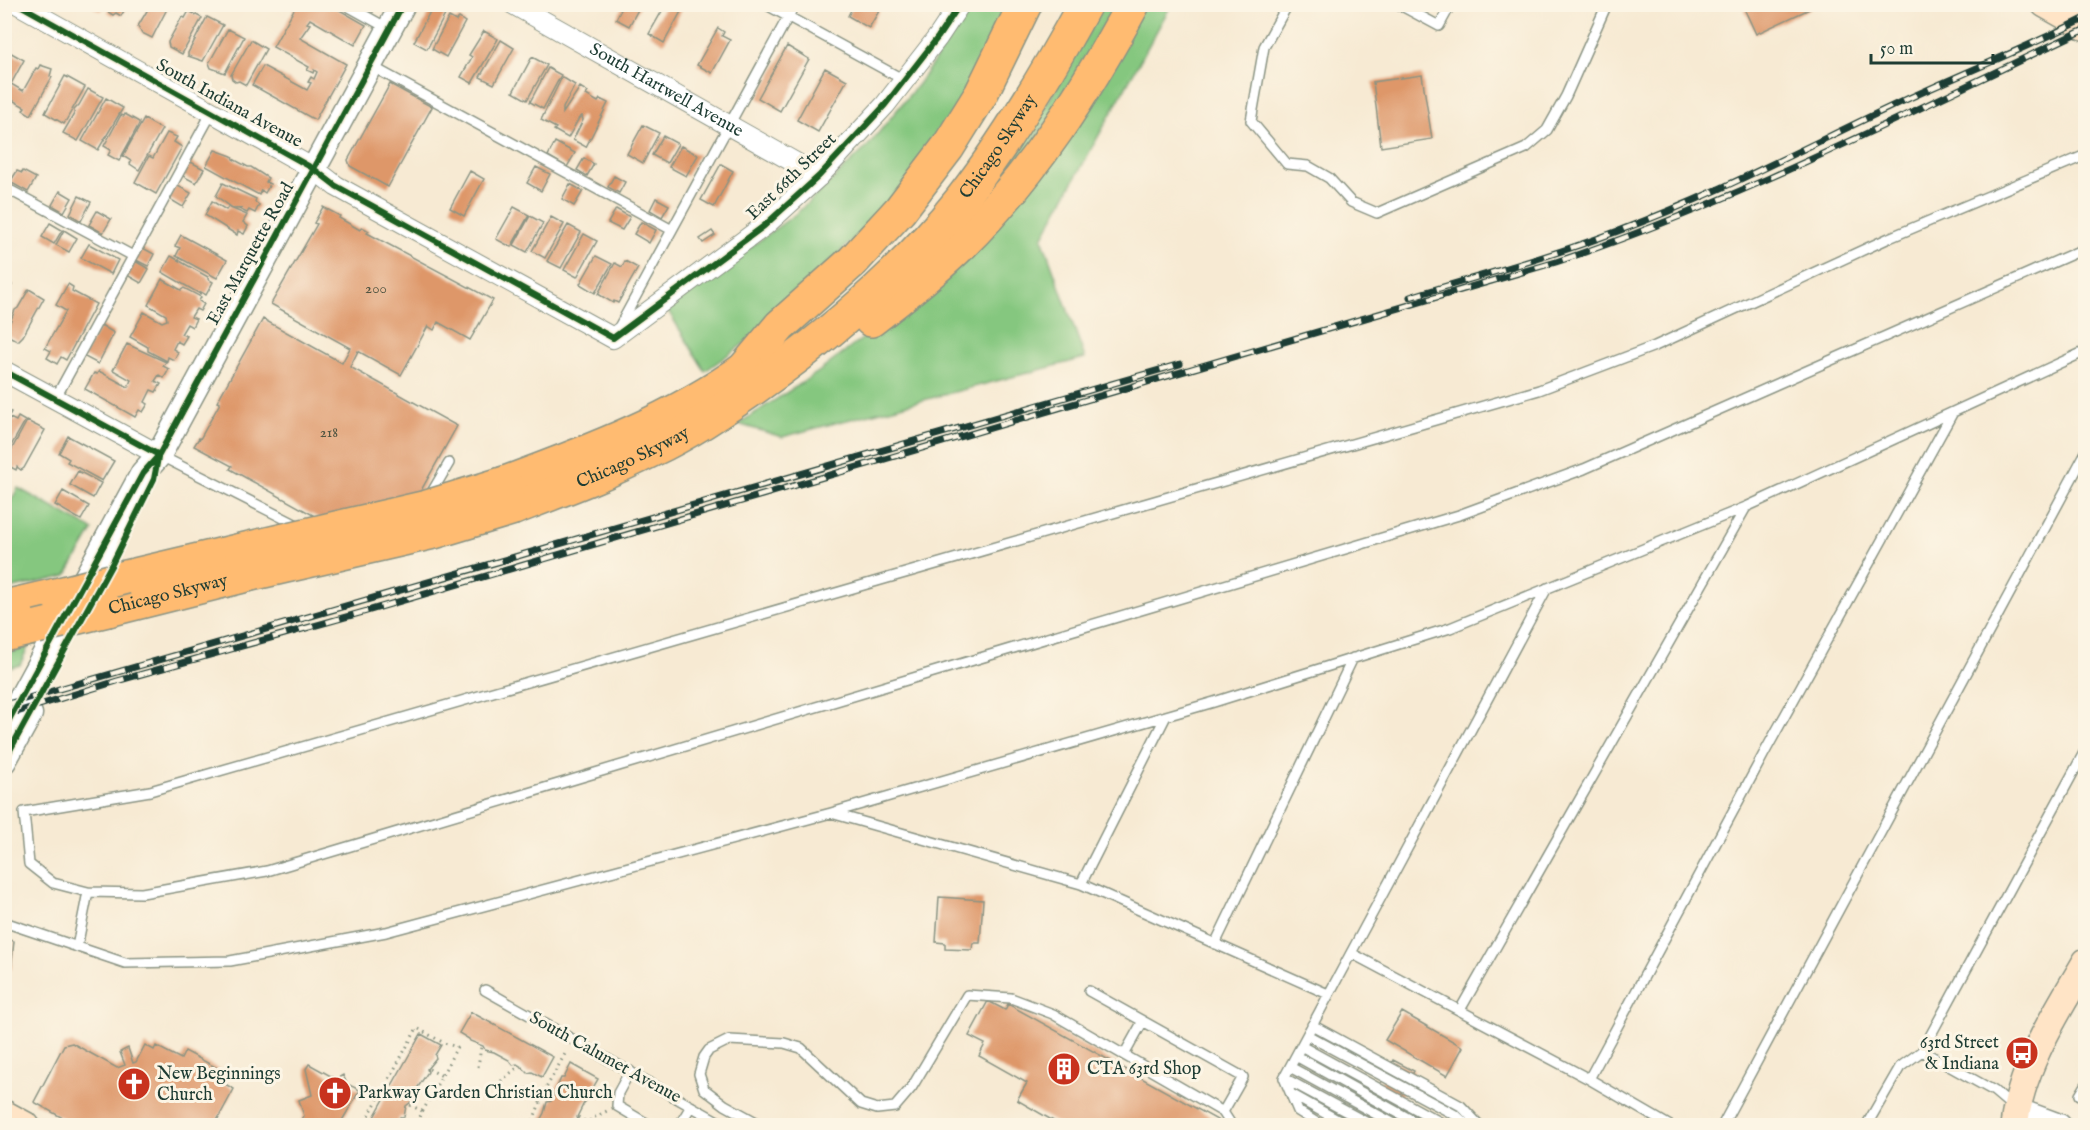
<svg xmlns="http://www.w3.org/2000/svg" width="2090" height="1130" font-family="'IM FELL English',serif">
<rect width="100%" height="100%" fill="#fcf5e5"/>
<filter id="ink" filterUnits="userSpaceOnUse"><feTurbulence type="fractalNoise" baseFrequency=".0167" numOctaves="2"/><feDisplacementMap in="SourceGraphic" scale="12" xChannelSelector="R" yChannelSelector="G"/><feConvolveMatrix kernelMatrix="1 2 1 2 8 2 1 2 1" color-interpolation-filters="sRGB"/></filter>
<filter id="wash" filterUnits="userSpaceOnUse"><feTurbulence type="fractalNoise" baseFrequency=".008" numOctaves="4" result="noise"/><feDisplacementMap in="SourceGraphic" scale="24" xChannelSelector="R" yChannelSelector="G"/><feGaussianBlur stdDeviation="1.35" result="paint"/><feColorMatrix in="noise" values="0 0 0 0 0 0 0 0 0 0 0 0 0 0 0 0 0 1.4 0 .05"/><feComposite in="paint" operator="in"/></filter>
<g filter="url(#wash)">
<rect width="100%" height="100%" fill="#f7ead3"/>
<!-- green -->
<path fill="#85c77f" stroke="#52825a" stroke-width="1.5" d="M973,5h39l-42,85 -71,105 -150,145 -44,31 -38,-62 131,-97 69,-65 52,-64z
M1104,5h15l-37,67 -79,111 -5,-3 24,-33z
M1144,5h27l-129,233 43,120 -303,79 -44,-13 79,-51 79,-60z
M18,488l75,42 -27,46 -61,14v-78z
M28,647l-8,18 -15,4v-15z"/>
<g id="blocks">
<!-- building -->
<path fill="#de9769" d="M94,4h11l-4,7 -8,-4z
M110,4h18l-7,12 -5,-3 -3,2 -5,-3z
M151,4l18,1 -17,33 -10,-5 -4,-7z
M297,4h32l37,21 -11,20 -45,-26 -3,4 3,1 -10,14 46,26 -31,56 -63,-35 11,-19 44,24 4,-7 -3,-1 3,-5 3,2 3,-7 -3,-2 -1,3 -6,-3 2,-3 -36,-20z
M358,4h19l-4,8z
M624,4h17l-12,22 -13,-7z
M666,4h19l-21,39 -15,-9z
M854,4h29l-14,24 -21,-12z
M1742,4h78l-64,30z
M433,6l13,7 -19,36 -13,-7z
M189,11l13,7 -20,36 -13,-7 -1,-5 14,-25 3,1z
M207,17l16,8 -20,36 -15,-5v-3z
M449,17l7,4 3,-3 6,4 -19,35 -14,-8z
M718,28l6,4 -2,4 8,4 -18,33 -15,-8z
M228,29l16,8 -19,36 -14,-5 -2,-5z
M484,31l14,8 -26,44 -11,-6 11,-20 -3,-2z
M251,40l15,9 -20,36 -7,-4 -3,1 -4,-3 -1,-4z
M501,40l13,8 -20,36 -14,-7z
M787,46l22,13 -29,52 -22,-13z
M6,50l18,10 -13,24 12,7 13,-23 2,1 2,-4 12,4 -2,7 2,1 -21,38 -8,-5 2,-3 -20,-11z
M532,57l15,8 -20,35 -14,-8z
M548,68l13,7 -18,34 -13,-7z
M825,68l22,12 -29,52 -21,-12z
M1422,75l10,64 -51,8 -8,-65z
M65,76l20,11 -21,37 -19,-11z
M562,77l13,8 -12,23v5l17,-26 8,5 -2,3 12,7 2,-3 8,4 -22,44 -13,-7 10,-20 -1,-4 -3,2 -11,20 -14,-8 2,-2 -15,-8z
M390,84l42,23 -44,80 -38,-21 -2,-6z
M88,89l15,8 -25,44 -15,-8 11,-19v-4l5,-5z
M106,98l17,10 -25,42 -16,-9z
M125,114l14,8v2l-20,37 -11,-6 3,-5 -7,-4 17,-31 3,1z
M144,119l18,10 -23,41 -9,-6 1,-3 -8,-5z
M643,125l16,8 -16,30 -16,-9z
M167,133l10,4 -3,5 8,5 -26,47 -21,-12 14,-26 4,2z
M663,136l15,8 -11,19 -15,-8z
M555,142l20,11 -8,14 -19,-11z
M681,146l17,9 -12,21 -17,-9z
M215,150l17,6 1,3 15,8h3l17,11 -2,4 4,2 -5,9 -4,-3 -2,5 -53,-29z
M584,158l10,6 -7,12 -10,-6z
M189,161l15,8 -8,14 -15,-8z
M721,164l12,7 -19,36 -13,-7z
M536,167l14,7 -9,17 -14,-8z
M17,171l5,2 1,-2 13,7 -8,14 -18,-10z
M470,171l14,8 -20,37 -14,-8z
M614,176l11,6 -6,11 -11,-6z
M223,183l33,16 -1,3 4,3 -4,8 -6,-3 -2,3 -8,-4 4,-1 -9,1 -18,-13z
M570,184l13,7 -9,15 -12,-7z
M176,185l15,8 -8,14 -15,-9z
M60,191l12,7 -8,14 -12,-7z
M79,196l12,6 -10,19 -11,-7z
M4,197l7,4 -7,11z
M656,198l13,7 -7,12 -12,-7z
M212,201l14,9 2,-3 19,8 -4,7 5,4 -4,8 -6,-3 -1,4 -32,-20z
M323,207l17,9 -1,2 21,12 2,-3 7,4 -2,2 126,67 -23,40 -32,-18 -4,8 -6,-4 -27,49 -43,-24 -8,16 107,59 -72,129 -155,-86 2,-3 -38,-20 5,-8 1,1 20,-36 -3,-1 46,-83 79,44 8,-15 -79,-44 46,-80 -3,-1z
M514,207l15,8 -18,32 -15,-8z
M616,209l14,8 -8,13 -14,-7z
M97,211l14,8 -8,14 -14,-8z
M530,216l13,7 -16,29 -13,-7z
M551,217l13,7 -19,34 -13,-7z
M641,222l15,8 -7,13 -15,-9z
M50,223l12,7 -8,14 -12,-7z
M568,225l13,7 -20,36 -14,-7z
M64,230l13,8 -8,14 -13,-7z
M712,231l3,4 -12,8 -3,-4z
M584,234l13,7 -20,36 -13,-7z
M181,235l46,25 -10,18 -41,-22 4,-8 -5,-2z
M89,244l29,16 -7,14 -30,-16z
M141,247l13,7 -6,12 -14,-7z
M171,256l37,21v2l5,3 -7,13 -5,-3 -1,2 -38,-22z
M596,256l16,8 -17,29 -15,-9z
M135,261l14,8 -8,14 -14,-8z
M625,261l13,7 -20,35 -4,-2 -1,2 -15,-9 17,-31 7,4z
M162,279l19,11 3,-2 17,9 -2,4 5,3 -4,7 -4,-2 -5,8 5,2 -4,8 -5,-3 -6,10 6,2 -5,8 -5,-3 -4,8 5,3 -4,8 -6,-3 -1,4 -19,-10v-4l-18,-10 14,-25 18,10 5,-2 -1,-5 -18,-10z
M4,281l8,4 -2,4 1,1 -7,12z
M68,284l5,3 -1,4 24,13 -30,56 -5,-3 -4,7 -10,-6 4,-7 -6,-3 21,-37 -10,-6z
M29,289l15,9 -21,38 -5,5 -13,-7 10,-24 3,-2z
M101,325l13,8 -16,31 -15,-8z
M127,344l39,18 -3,4 6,3 -5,9 -5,-3 -4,6 6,3 -5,8 -5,-2 -6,12 3,2 -5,8 -4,-2 -4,7 -50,-28 9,-16 3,1 2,-3 29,16 3,-7 -18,-10z
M4,409l7,3 -7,12z
M18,417l7,4 -21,37v-30l6,-10 6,3z
M27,421l18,9 -21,38 -3,2 -4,-3 -1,3 -11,-6 3,-6h-1z
M68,436l46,25 -12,20 -35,-19 2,-3 -10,-6z
M78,471l23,12 -8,15 -23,-13z
M63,491l26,15 -8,14 -26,-15z
M939,897l44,3 -3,43h-7l-1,7 -27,-1v-6l-9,-1z
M4,939l10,2 -3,29 -7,-1z
M988,1001l17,9 3,-6 211,117 -2,5h-155l-45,-26 10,-17 -48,-27 6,-12 -16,-8z
M471,1012l82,45 -11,20 -10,-5 -4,1 -6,-6 -5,-3 -4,1 -4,-5 -15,-8 -9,-2 -2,-4 -13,-5 -1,-2 -10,-6z
M1402,1012l61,35 -16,29 -62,-36z
M421,1034l20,11 -6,10 1,3 -9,11 1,3 -12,18 -5,12 -5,4 -2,11h-4l-4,9h-27z
M72,1043l45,25 8,-3 -5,-13 8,-4 5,15 3,-1 9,-17 9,5 2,-4 25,13 4,-8 36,19 -5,9 18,10 -20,37h-137l-43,-24 30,-57z
M1393,1060l21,11 -29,55h-27z
M309,1064l27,15 7,-4 4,9 13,6 -20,34 -3,-2 -2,4h-37l6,-10 -5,-16 13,-5 -6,-26z
M571,1064l27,15 -8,14 2,2 -8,8 -7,14 1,3 -5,6h-36l7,-13 3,-11 4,-1 10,-23h3z"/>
</g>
</g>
<g filter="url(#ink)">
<use href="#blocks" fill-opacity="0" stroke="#8b9484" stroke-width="1.5"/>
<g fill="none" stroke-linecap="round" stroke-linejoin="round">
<!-- service casing -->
<g stroke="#8b9484" stroke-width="12">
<path id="service" d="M344,4l45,25
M765,4l139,76
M1288,4l-24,43 -13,74 36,43 21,2 21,12 22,24 26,11 149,-65 21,-18 19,-34 41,-92
M1398,4l41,22 12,-22
M371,66l301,164
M4,187l129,69
M618,329l177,-325
M55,399l157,-287
M161,456l140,71
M429,497l20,-34
M831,813l250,71 247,110
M1081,884l85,-168
M88,892l54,1 125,-22 1192,-356 125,-46 502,-221
M4,922l121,41 105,-2 156,-29 445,-119 383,-111 236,-74 296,-121 340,-156
M1215,944l138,-286
M77,947l11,-55 -35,-9 -24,-19 -5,-52 126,-21 1389,-401 116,-44 234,-108 197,-83
M1351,953l196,-365
M485,990l241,136
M1089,991l154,86 -20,35
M1460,1010l286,-503
M1312,1025l149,81 19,20
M1307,1035l150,81 11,10
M1301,1046l146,80
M1922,1051l72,40 20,17
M1124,1055l19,-34
M1296,1056l126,70
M1290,1067l108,59
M630,1071l-12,22 -1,13 34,20
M1284,1078l89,48
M1589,1079l178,-331 186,-336
M2086,1085l-6,10 6,3
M1291,1094l57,32
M679,1126l12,-20
M763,1126l-38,-21 -21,-16 -5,-15 5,-17 5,-7 20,-10 55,3 17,5 60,56 16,5 18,-2 17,-20 55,-92 44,3 42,16 170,98 9,14
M1322,1126l-24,-15 -14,-33 67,-125 238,126 81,47
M1722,1126l364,-674
M1866,1126l34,-59 22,-16 164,-302"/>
</g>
<!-- minor casing -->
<g stroke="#8b9484" stroke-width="22">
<g id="minor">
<path d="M18,4l296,165 22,17 277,152 151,-112 55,-50 66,-71 53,-68 22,-33"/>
<path id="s1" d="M513,4l306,172"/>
<path d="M4,371l155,84"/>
</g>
</g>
<!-- tertiary casing -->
<g stroke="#8b9484" stroke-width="27">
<path id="tertiary" d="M4,729l139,-256 16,-18 244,-451
M4,761l26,-47
M2016,1110l43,16"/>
</g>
<!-- secondary casing -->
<g stroke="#8b9484" stroke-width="30">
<path id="secondary" d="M2045,4l41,23
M4,1114l22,12
M2014,1126c7,-60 43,-114 72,-164"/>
</g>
<!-- motorway casing -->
<g stroke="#8b9484" stroke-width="36">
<g id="motorway">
<path d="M871,320c32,-24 63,-49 92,-77 70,-69 123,-152 170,-239"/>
<path d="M744,369l36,-43 73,-65 47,-51 48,-63 33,-53 44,-90"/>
<path d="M505,483c84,-31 169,-63 242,-116"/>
<path id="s2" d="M514,508c47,-18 93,-35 138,-58 36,-17 69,-39 101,-61 76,-53 150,-116 208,-189 47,-61 87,-128 124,-196"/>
<path d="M126,577l115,-27"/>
<path d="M4,607l52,-12"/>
<path id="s3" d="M108,610l139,-35"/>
<path d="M4,635l33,-8"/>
</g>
</g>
<!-- path -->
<path stroke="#8b9484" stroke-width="3" stroke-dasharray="1.5 4.5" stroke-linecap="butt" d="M478,1067l3,-20
M429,1069l13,7
M501,1081l17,-14
M509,1093l17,-4 19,1
M410,1105l12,6
M578,1117l10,6
M363,1126l54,-98 27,15 13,4 -42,79
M531,1126l14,-36 20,-36
M587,1126l4,-7 16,-8"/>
<!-- service -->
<use href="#service" stroke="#fff" stroke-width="9"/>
<!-- minor -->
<use href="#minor" stroke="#fff" stroke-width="20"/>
<!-- tertiary -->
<use href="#tertiary" stroke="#fff" stroke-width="24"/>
<!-- secondary -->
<use href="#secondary" stroke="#ffe4c6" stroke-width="27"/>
<!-- motorway -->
<use href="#motorway" stroke="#ffbb71" stroke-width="33"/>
<!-- rail casing -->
<g stroke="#1f3d34" stroke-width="7">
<path id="rail" d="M1410,297c69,-21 140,-40 208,-66 98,-36 191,-86 285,-130 61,-28 123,-53 183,-83
M4,705l1176,-341
M4,716l113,-35 250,-70 1189,-349c183,-61 355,-151 530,-233"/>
</g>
<!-- rail -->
<use href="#rail" stroke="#fcf5e5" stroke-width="4.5" stroke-dasharray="14" stroke-linecap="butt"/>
<!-- motorway-bridge casing -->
<g stroke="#8b9484" stroke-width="36" stroke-linecap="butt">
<path id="motorway-bridge" d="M241,550l186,-43 78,-24
M247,575l187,-43 80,-24
M56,595l70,-18
M37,627l71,-17"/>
</g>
<!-- motorway-bridge -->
<use href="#motorway-bridge" stroke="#ffbb71" stroke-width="33"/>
<!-- cycleway casing -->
<g stroke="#fcf5e5" stroke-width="10">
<path id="cycleway" d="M18,4l296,165 22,17 277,152 151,-112 55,-50 66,-71 53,-68 22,-33
M4,371l155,84
M4,729l139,-256 16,-18 244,-451
M4,761l109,-199 41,-83 4,-21"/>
</g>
<!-- cycleway -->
<use href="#cycleway" stroke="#1b5e20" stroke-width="6"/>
</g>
</g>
<!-- icons -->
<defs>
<g id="bus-disc" transform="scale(1.725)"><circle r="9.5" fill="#c8321e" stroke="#fcf5e5"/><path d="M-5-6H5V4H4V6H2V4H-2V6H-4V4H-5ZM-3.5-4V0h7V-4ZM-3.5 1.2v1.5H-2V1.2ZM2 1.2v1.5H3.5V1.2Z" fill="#fff"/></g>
<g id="building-disc" transform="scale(1.725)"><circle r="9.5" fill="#c8321e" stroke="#fcf5e5"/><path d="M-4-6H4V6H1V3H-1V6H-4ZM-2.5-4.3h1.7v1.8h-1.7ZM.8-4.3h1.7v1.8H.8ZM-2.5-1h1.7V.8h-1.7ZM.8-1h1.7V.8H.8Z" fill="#fff"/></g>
<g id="church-disc" transform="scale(1.725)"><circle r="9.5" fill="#c8321e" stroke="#fcf5e5"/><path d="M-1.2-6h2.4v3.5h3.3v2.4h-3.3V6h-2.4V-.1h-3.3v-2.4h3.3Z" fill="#fff"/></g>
</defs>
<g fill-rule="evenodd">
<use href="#bus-disc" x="2022" y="1053"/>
<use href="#building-disc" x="1064" y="1069"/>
<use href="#church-disc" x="134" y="1084"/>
<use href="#church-disc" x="335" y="1093"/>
</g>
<g text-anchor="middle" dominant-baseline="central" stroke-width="6" stroke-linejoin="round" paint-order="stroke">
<!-- number labels -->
<g font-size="15" fill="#4f5441">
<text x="376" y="288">200</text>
<text x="329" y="432">218</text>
</g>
<!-- street labels -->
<g font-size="18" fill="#1f3d34" stroke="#fcf5e5">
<text stroke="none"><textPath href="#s1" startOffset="176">South Hartwell Avenue</textPath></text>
<text transform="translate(229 104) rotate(29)">South Indiana Avenue</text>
<text stroke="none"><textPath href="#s2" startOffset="615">Chicago Skyway</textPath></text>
<text transform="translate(792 177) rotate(-44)">East 66th Street</text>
<text transform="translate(251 254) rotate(-61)">East Marquette Road</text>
<text stroke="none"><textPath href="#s2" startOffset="129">Chicago Skyway</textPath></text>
<text stroke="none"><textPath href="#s3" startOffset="62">Chicago Skyway</textPath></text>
<text transform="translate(605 1058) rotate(29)">South Calumet Avenue</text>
</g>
<!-- poi labels -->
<g font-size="18" fill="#1f3d34" stroke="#fcf5e5" text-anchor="start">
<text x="1999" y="1043" text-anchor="end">63rd Street<tspan x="1999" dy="21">&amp; Indiana</tspan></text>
<text x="1087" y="1069">CTA 63rd Shop</text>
<text x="157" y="1074">New Beginnings<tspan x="157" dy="21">Church</tspan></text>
<text x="358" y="1093">Parkway Garden Christian Church</text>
</g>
</g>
<!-- margin -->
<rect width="2090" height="1130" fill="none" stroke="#fcf5e5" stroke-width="24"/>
<!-- scale -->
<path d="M1871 54v9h122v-9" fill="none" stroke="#1f3d34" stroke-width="3"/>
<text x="1880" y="54" font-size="18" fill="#1f3d34" stroke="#fcf5e5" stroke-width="4.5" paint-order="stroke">50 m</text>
</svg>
